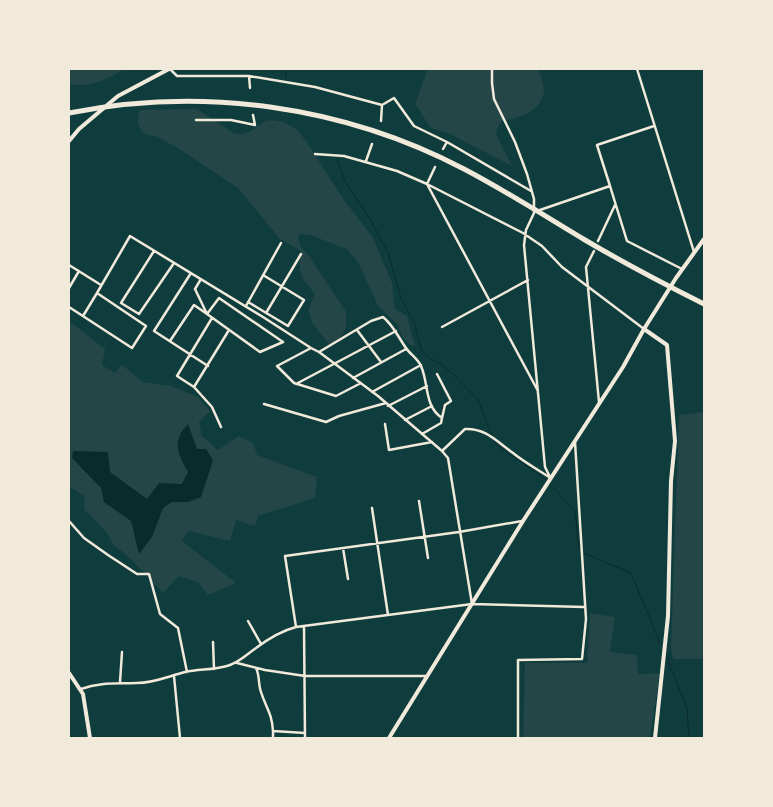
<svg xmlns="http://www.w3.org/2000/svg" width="773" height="807" font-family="'Fira Sans Condensed',sans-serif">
<rect width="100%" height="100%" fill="#0f3d3e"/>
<!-- green -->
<path fill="#244646" d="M69,69h55c-17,11 -34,19 -55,15z
M428,69h110c3,8 8,18 5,27 -5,16 -25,23 -40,24l-5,6 -2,9 16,31 -64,-33 -17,-5 -16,-24z
M181,109h16l38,25h8l8,-3 14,-10 7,-1 12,2 13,8 9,11 38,59 29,38 19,45 3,26 12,7 8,30 -5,-1 -8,-9 -4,-11 -20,-19 -19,-42 -12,-15 -37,-14 -10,-1 -2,4 3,9 8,9 37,56v16l-9,14 -8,2 -16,-20 -5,-14 7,-16c-15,-18 -17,-19 -14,-43l-21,-12 -42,-51 -60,-40 -23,-12 -11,-2c-6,-8 -8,-14 -4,-24z
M69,321l36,28 -3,16 13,8 7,-8 21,17 28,4 27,11 12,14 -11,11 3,14 16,14 21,-14 14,7 4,12 60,22 -2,21 -57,18 -3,10 -19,-6 -6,21 -42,-10 -6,10 54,42 -28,12 -10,-13 -19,-6 -16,17 -31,-33 -19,-16 -5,-10 -24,-25 1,-13 -15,-9 -1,-15z
M704,412v247h-31l-2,-11 8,-233z
M590,613l25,4 -5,35 27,3 1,19 22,-1 -10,65h-127l2,-75h62z"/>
<!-- water -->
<path fill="#0a2a2b" d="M188,424l9,25h9l7,11 -12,37 -13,5h-16l-9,6 -11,29 -13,17 -8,-33 -27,-19 -3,-14 -29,-30 1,-7 35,1 2,20 37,27 12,-16 23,1 6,-12c-10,-18 -17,-31 0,-48z"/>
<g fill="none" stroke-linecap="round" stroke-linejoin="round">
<!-- stream -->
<path stroke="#0a2a2b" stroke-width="1" d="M283,69l3,3v5
M337,160l9,23 24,36 18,34 13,45 14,27 6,25 8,8 11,5 16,14 22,23 14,36
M494,440l3,5 48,34 30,32 4,37
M584,553l47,20 29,70
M667,658l20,50 2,30"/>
<!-- minor -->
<path stroke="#f1e9da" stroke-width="2.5" d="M170,69l7,7h72l66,11 67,18 12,-7 20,28 33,16 84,49
M492,69v14l2,16 21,43 12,32 7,25v14l-8,17 -2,15 21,222 5,10
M637,69l57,183
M249,76l1,12
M196,120h35l24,5 -2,-10
M381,121l1,-16
M443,149l4,-7
M315,154l29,2 53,15 30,13 96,49 19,13 20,21 82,62
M366,161l6,-17
M435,167l-8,17 111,207
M610,186l17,55 55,28
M537,211l73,-25 -13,-41 57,-19
M598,241l17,-36
M154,251l-33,52 18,11 35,-51
M594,251l-8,16 13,135
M69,265l32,20
M191,273l-37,58 54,35
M69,288l10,-17
M248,302l40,24 16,-26 -41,-25
M246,306l35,-63
M69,307l63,41 14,-22 -49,-33 33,-57 133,81 48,31 8,4 59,44 64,55 6,7 24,146
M266,313l35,-59
M83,316l14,-23
M212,318l-35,58 17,11 35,-57
M442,327l86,-47
M357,330l24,32
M170,341l24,-36 13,9 12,-16 64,44 -23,10 -53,-38 -12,-25 6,-10
M311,348l-34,18 17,17 42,13 25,-13
M319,352l52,-31 12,-4c11,9 15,20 23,31 4,6 12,11 15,18 8,18 3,40 21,52l-1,5 -19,11
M437,374l14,27 -6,4 -3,13
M353,378l53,-29
M296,384l100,-53
M194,387l18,20 9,20
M372,392l49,-27
M264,404l62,18 13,-6 47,-13
M388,406l39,-20
M405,420l27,-14
M385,424l4,26 43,-8
M442,451l23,-22c21,-1 32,13 48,24 11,9 24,16 36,24
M419,501l9,57
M372,508l16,107
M69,521l15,17 24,17 29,19h12l11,40 18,14 9,44
M343,548l5,31
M248,621l13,23
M304,626l1,112
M296,627l-11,-71 174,-24 63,-11
M213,642l1,27
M237,663l28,7 40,6h122
M256,668c4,8 2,16 5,24 5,16 11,21 12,39
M174,676l6,62
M120,682l2,-30
M81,689c20,-7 35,-5 56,-6 17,0 32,-7 48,-11 14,-3 28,-2 42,-6 12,-3 19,-11 29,-18 12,-9 25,-17 40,-21l176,-23 112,3
M273,738v-7l32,2
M518,738v-78l64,-1 4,-40 -11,-177"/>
<!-- tertiary -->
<path stroke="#f1e9da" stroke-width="4" d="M69,141l10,-12 39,-33 51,-27
M644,329l23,16 8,96 -4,40 -3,135 -13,122"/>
<!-- secondary -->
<path stroke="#f1e9da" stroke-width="4" d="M69,673l14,21 7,44
M389,738l134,-217 100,-154 21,-38 32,-51 28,-39"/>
<!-- motorway -->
<path stroke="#f1e9da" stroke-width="5" d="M69,113c134,-27 275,-7 395,56 42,22 81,47 121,71 39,23 79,44 119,64"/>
</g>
<!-- border -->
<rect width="773" height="807" fill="none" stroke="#f1e9da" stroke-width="140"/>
</svg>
